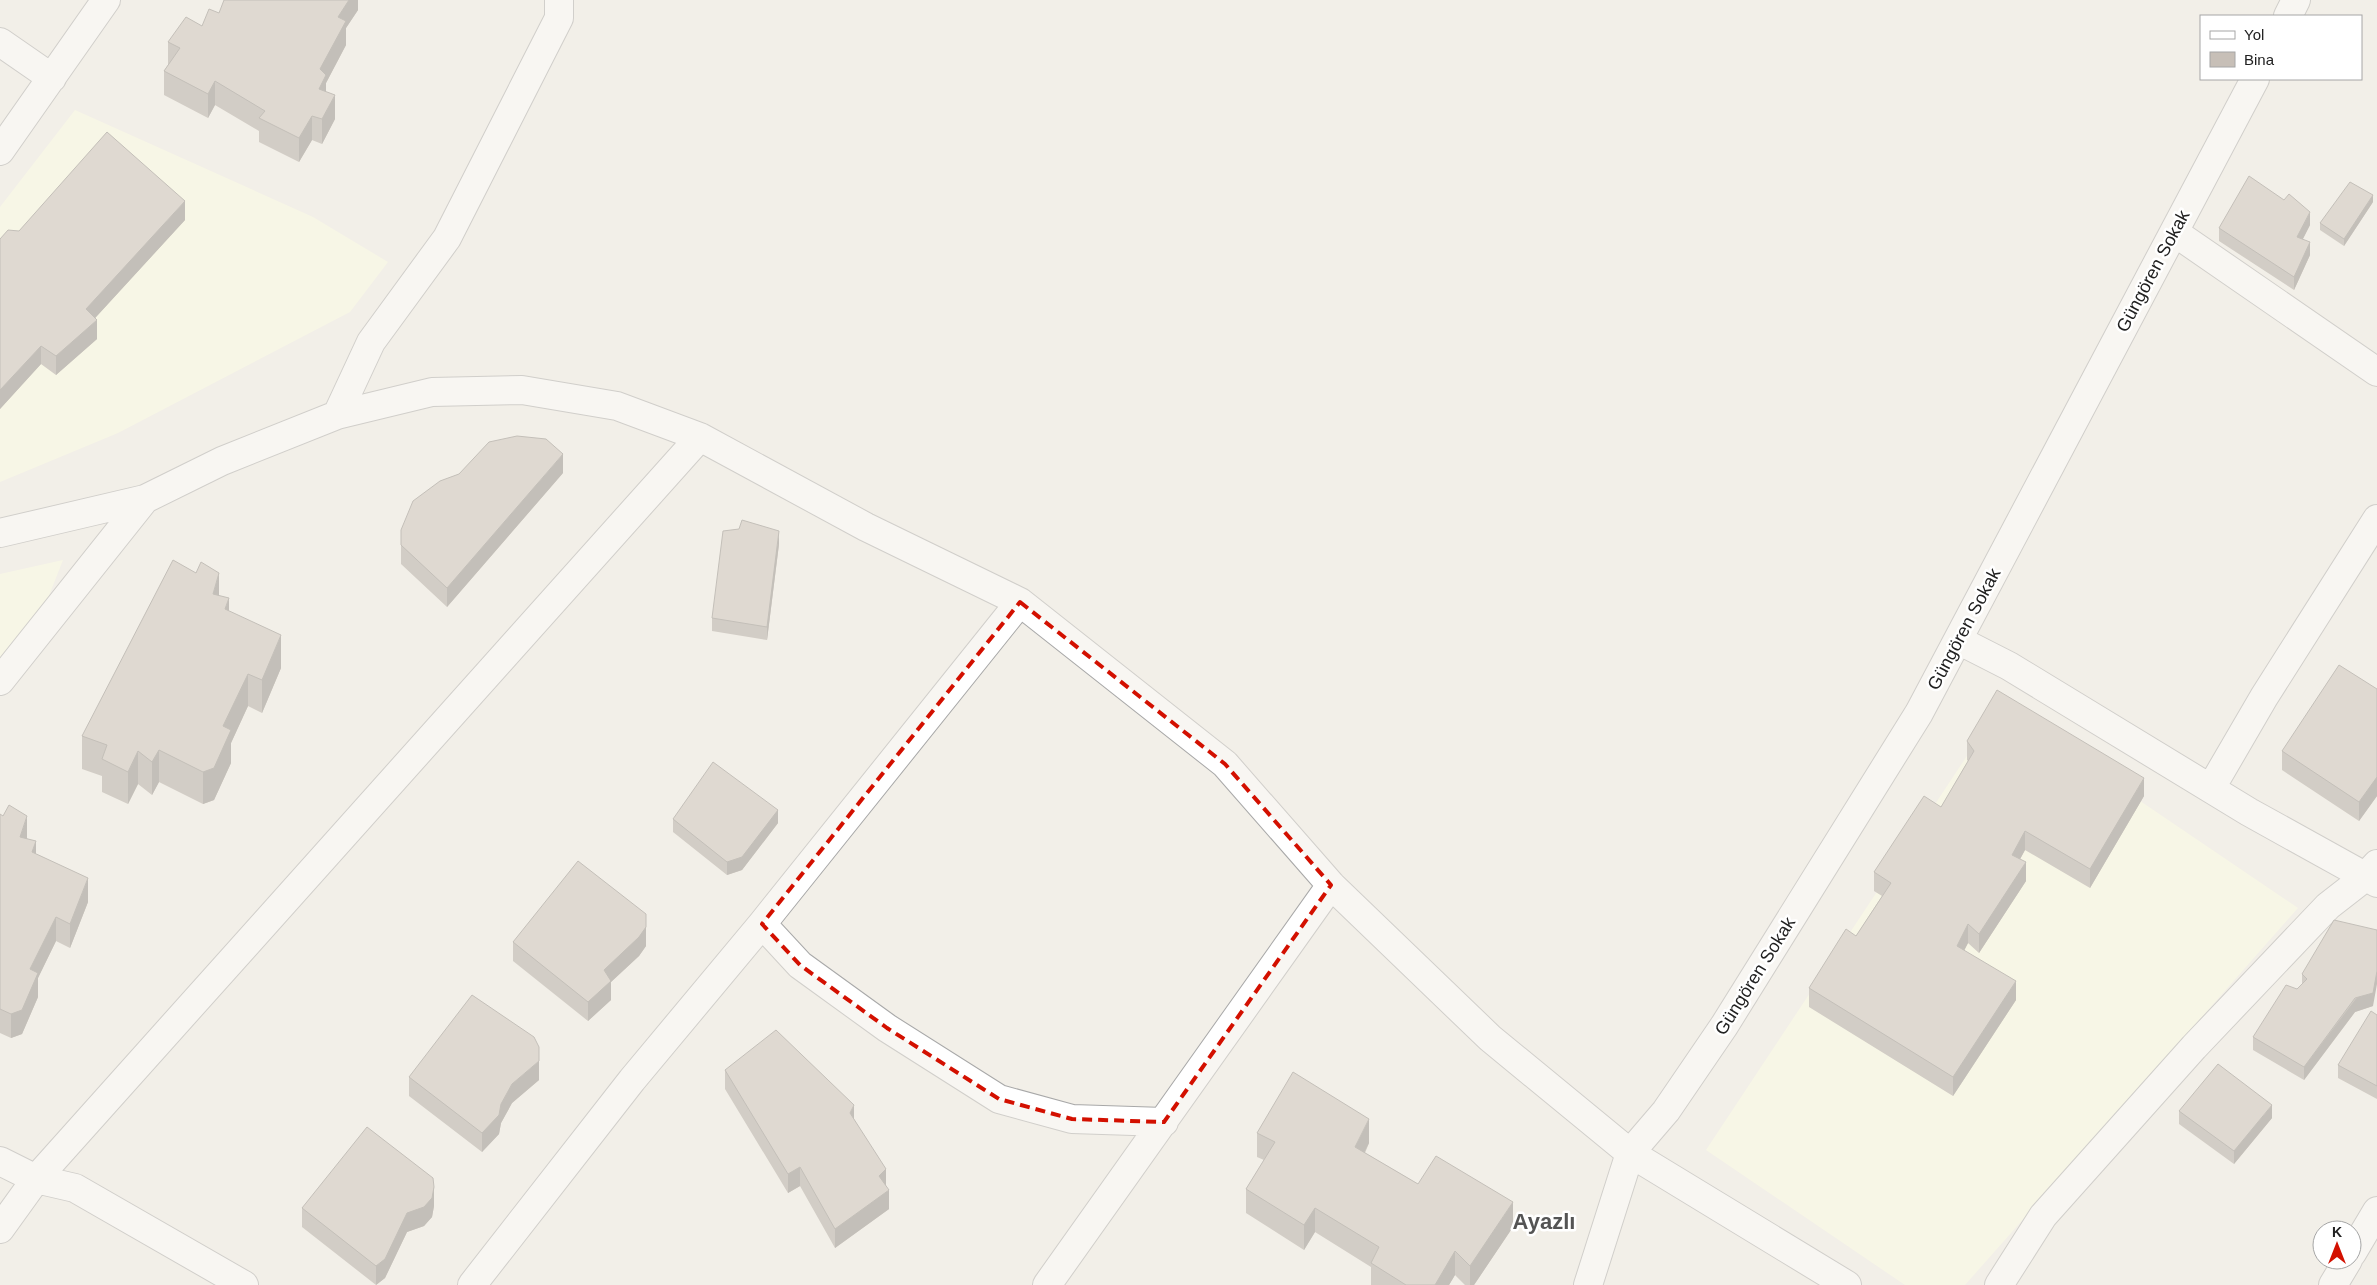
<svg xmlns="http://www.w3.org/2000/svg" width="2377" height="1285" font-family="Helvetica,sans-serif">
<rect width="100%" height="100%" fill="#f2efe8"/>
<!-- education -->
<path fill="#fdffe4" d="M75,110l238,107 75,45 -38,50 -232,121 -118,49v-275z
M63,560l-24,61 -39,43v-90z
M2000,706l298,202 -333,377h-60l-199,-135z"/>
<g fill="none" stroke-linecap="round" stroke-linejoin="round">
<!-- minor casing -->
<g stroke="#a8a8a8" stroke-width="30">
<path id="minor" d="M2288,16l8,-16
M0,42l52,36
M0,151l106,-151
M2174,232l203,140
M337,415l34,-73 76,-104 112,-220v-18
M0,533l145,-34 77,-38 115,-46 95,-23 90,-2 95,16 83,31 166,90 154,75 205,162 106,121 159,153 140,115 217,132
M1958,640l51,26 240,146 128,71
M0,681l145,-182
M2211,788l53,-91 113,-178
M762,924l38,41 87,63 112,71 73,20 92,3
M0,1161l36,18 39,9 169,97
M0,1229l36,-50 664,-742
M2352,1253l25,-42
M472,1285l160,-205 130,-156 258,-322
M1047,1285l284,-400
M1588,1285l42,-132 36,-42 58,-85 195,-313 336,-634
M1999,1285l44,-69 151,-169 134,-141 36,-28 13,-14
M2333,1285l15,-25"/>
</g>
<!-- minor -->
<use href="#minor" stroke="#fff" stroke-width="28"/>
</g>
<!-- wall -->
<path fill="#aba49d" d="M358,0v10l-12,18v17l-20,38v9l9,27 -13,25 -10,-4 -13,22 -40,-20v-11l-44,-26 -7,13 -44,-23v-24l4,-6v-23l34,-16 17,-13z
M2373,202l-29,44 -24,-16v-7z
M185,220l-90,98 2,21 -41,36 -15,-11 -41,45v-170l19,-8z
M2310,225l-7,14 7,16 -16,35 -75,-49v-13z
M563,473l-116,134 -46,-43v-34z
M779,544l-12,96 -55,-9v-13z
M219,596l10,15 52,57 -19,45 -14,-7 -17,37v20l-17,37 -11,4 -44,-22 -7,13 -14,-11 -10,20 -26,-12v-16l-20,-7v-33z
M2377,689v107l-18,25 -77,-51v-19z
M1967,741l177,55 -54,92 -65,-38 -5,9 6,22 -47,72 -11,-10 -4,7 52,50 -63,96 -144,-89v-19l47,-52 26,-40 -8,-5v-19l67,-65 27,-46 -1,-1z
M0,814l27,24 9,16 52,48 -18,46 -14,-7 -18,37v19l-16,37 -11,4 -11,-5z
M673,819l105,4 -36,47 -15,5 -54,-43z
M646,933v13l-7,10 -28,26v18l-23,21 -75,-60v-19z
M2302,974l71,32 -18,6 -51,68 -51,-30v-13l49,-53z
M2377,1015v84l-39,-21v-13z
M725,1070l129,49 32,67 3,23 -54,39 -35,-62 -12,7 -63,-104z
M409,1077l130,3 -27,23 -11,20 -2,11 -17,18 -73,-56z
M2179,1111l93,7 -38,46 -55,-40z
M1257,1133l112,10 -4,10 53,31 95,43 -39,58h-9l-10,-10 -6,10h-78v-18l-56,-35 -11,18 -58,-37v-24l18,-29 -7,-3z
M434,1206l-2,11 -8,9 -17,6 -22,46 -9,7 -74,-58v-19z"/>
<!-- shaded-wall -->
<path fill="#8b8680" d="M349,0h9v10l-12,18v17l-20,38v17l-7,-11 1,-20 18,-52z
M215,81v24l-7,13v-24z
M335,95v24l-13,25v-25z
M312,116v24l-13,22v-24z
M2373,195v7l-29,44v-7z
M185,201v19l-99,108v-19z
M2310,212v13l-13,25v-13z
M2310,242v13l-16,35v-13z
M97,320v19l-41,36v-19z
M41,346v18l-41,45v-19z
M563,454v19l-116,134v-19z
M779,531v13l-12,96v-13z
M219,573v33l-6,-12z
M229,598v33l-4,-22z
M281,635v33l-19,45v-33z
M248,674v32l-17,37v20l-17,37 -11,4v-32l20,-46z
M159,750v32l-7,13v-33z
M138,751v33l-10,20v-32z
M2377,777v19l-18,25v-19z
M2144,778v18l-54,92v-19z
M778,810v13l-36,47 -15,5v-13z
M27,816v24l-7,-3z
M2025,831v19l-13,24v-19z
M36,841v24l-4,-13z
M2026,862v19l-47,72v-19z
M88,878v24l-18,46v-24z
M646,914v32l-7,10 -28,26v18l-23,21v-19l16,-32z
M56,917v24l-18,37v19l-16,37 -11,4v-24l19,-45z
M1968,924v19l-11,22v-19z
M2377,971v13l-4,22 -18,6 -51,68v-13z
M2016,981v19l-63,96v-19z
M539,1061v19l-27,23 -11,20 -2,11 -17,18v-19l19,-29 11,-20z
M854,1105v19l-4,-11z
M2272,1105v13l-38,46v-13z
M1369,1119v24l-14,28v-24z
M800,1167v19l-12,7v-19z
M886,1169v19l-7,-12z
M434,1187v19l-2,11 -8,9 -17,6 -22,46 -9,7v-19l31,-53z
M889,1190v19l-54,39v-19z
M1513,1202v25l-39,58h-4v-19z
M1315,1208v24l-11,18v-25z
M1455,1251v24l-6,10h-14z"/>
<!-- building -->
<path fill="#c7bfb7" stroke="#8b8680" d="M224,0h125l-11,17 8,4 -26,48 6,6 -7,14 16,6 -13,24 -10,-3 -13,22 -40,-20 6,-7 -50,-30 -7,13 -44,-23 16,-23 -12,-6 18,-25 16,9 7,-17 10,4z
M107,132l78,69 -99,108 11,11 -41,36 -15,-10 -41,44v-151l8,-9 11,1z
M2249,176l35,24 5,-6 21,18 -13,25 13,5 -16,35 -75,-49z
M2350,182l23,13 -29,44 -24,-16z
M517,436l29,3 17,15 -116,134 -46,-43v-15l12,-29 27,-20 19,-7 30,-32z
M742,520l37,11 -12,96 -55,-9 11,-87 16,-2z
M173,560l23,13 5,-11 18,11 -6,21 16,4 -4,11 56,26 -19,45 -14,-6 -25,52 8,4 -17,38 -11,4 -44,-22 -7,12 -14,-11 -10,21 -26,-13 5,-14 -25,-9z
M2339,665l38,24v88l-18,25 -77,-51z
M1997,690l147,88 -54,91 -65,-38 -13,24 14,7 -47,72 -11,-10 -11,22 59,35 -63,96 -144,-89 37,-59 10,7 35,-53 -17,-11 50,-76 17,11 33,-56 -7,-10z
M713,762l65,48 -36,47 -15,5 -54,-43z
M9,805l18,11 -7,21 16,4 -4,11 56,26 -18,46 -14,-7 -26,52 8,4 -16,37 -11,4 -11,-5v-195l3,2z
M578,861l68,53v13l-7,10 -35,33 7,11 -23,21 -75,-60z
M2334,920l43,10v41l-4,22 -18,5 -51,69 -51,-30 33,-52 11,4 10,-10 -5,-5z
M472,995l62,42 5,10v14l-27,23 -11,20 -2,11 -17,18 -73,-56z
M2371,1011l6,4v71l-39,-21z
M776,1030l78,75 -4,8 36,56 -7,7 10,14 -54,39 -35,-62 -12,7 -63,-104z
M2218,1064l54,41 -38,46 -55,-40z
M1293,1072l76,47 -14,28 63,37 18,-28 77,46 -43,64 -15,-15 -20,34h-29l-35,-22 8,-16 -64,-39 -11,17 -58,-36 29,-47 -18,-9z
M367,1127l66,51 1,9 -2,11 -8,9 -17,6 -22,46 -9,7 -74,-58z"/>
<!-- marked area -->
<path d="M0 0H2377V1285H0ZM1020,602l205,162 106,121 -167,237 -92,-3 -73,-20 -112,-71 -87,-63 -38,-41z" fill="#f2efe8" fill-opacity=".55" fill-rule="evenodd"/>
<path fill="none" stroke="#d31000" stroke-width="4" stroke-dasharray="10 6" stroke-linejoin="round" d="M1020,602l205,162 106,121 -167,237 -92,-3 -73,-20 -112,-71 -87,-63 -38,-41z"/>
<g text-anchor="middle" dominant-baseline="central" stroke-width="5" stroke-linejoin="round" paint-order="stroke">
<!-- street labels -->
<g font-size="18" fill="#212121" stroke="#fff">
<text transform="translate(2153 271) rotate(-62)">Güngören Sokak</text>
<text transform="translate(1964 629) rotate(-62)">Güngören Sokak</text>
<text transform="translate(1755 976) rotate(-58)">Güngören Sokak</text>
</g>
<!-- district labels -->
<g font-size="22" font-weight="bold" fill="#545454" stroke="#fff">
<text x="1544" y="1221">Ayazlı</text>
</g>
</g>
<!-- legend -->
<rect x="2200" y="15" width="162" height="65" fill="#ffffff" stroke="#a6a6a6"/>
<rect x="2210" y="31" width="25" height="8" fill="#ffffff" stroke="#a6a6a6"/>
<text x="2244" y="40" font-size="15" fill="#212121">Yol</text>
<rect x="2210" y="52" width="25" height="15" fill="#c7bfb7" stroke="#a6a6a6"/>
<text x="2244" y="65" font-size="15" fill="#212121">Bina</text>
<!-- north arrow -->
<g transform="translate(2337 1245)"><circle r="24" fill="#ffffff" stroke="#a6a6a6"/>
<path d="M0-4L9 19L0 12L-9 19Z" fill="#d31000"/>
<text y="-8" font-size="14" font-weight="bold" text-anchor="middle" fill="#212121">K</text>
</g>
</svg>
